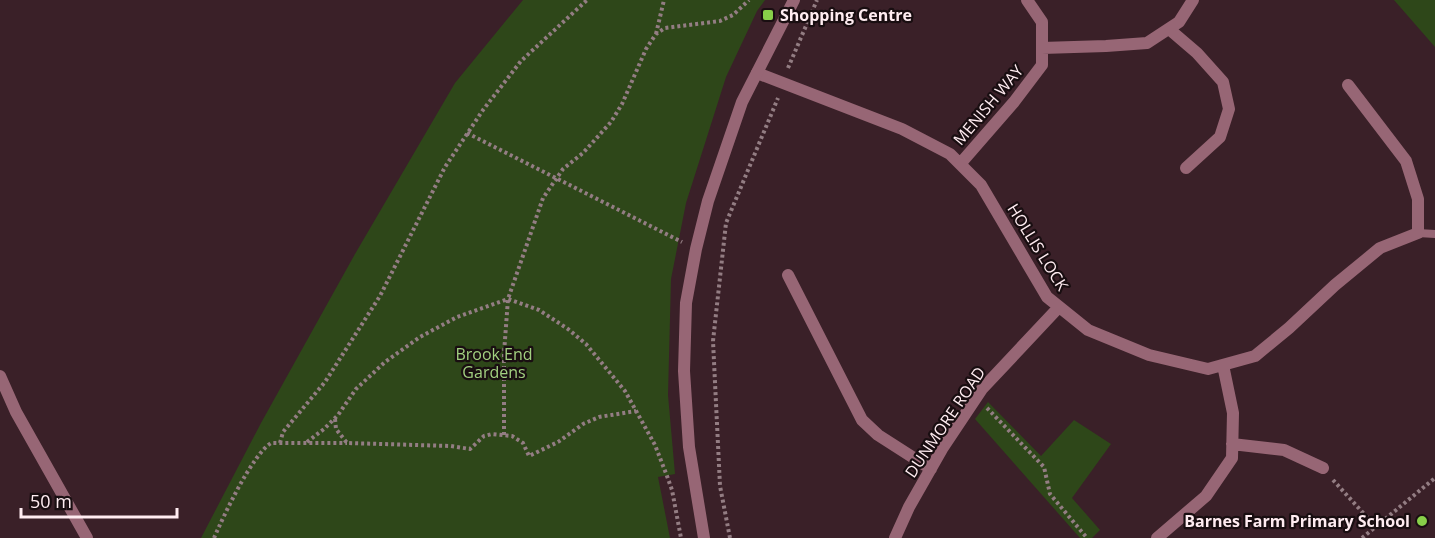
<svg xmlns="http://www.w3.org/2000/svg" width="1435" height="538" font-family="'Open Sans',sans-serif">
<rect width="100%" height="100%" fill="#3a2028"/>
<!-- green -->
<path fill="#2e4719" d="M523,0h242l-8,11 -31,66 -40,126 -15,76 -3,116 7,79 -17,3 12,61h-469l60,-115 94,-169 100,-171z
M1394,0h41v47z
M988,402l53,54 33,-36 37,24 -39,54 28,32 -8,8h-12l-105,-119z"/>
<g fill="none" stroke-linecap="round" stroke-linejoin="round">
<!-- path -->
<path stroke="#937d83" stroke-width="4" stroke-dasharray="3 3" stroke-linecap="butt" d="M656,34l8,-34
M788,68l29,-68
M467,133l215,109
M987,408l57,59 6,27 37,44
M335,419l1,10 11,14 104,3 19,3 14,-13 8,-2 20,2 11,7 6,13 29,-14 25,-18 16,-7 37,-6
M504,435v-82l4,-54 35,-101 20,-29 20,-16 28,-31 11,-18 24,-55 10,-15 9,-6 55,-7 13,-6 16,-15
M307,442l17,-13 14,-14 18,-26 29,-27 35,-25 37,-20 51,-18 31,11 29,19 18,15 39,47 30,54 12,31 5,14 9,48
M280,443l3,-11 42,-50 55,-86 65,-129 38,-57 38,-49 66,-61
M1333,480l43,47
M214,538c10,-23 38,-83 57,-95h76
M730,538l-10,-52 -7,-145 13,-118 52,-125
M1362,538l73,-60"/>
<!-- service -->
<path stroke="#976675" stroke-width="8" d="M1418,233l17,1"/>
<!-- minor -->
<path stroke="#976675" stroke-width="12" d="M1169,29l28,24 26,29 6,27 -9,28 -34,31
M1042,48l64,-2 41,-3 32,-21 14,-22
M757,73l145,56 48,25 31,31 66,112 41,33 61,25 59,14 47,-13 34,-28 46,-43 45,-37 38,-15v-34l-12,-38 -58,-76
M960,164l54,-62 28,-37v-43l-15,-22
M788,275l74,145 16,15 53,34
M0,376l16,36 71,126
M1232,444l52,6 39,18
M895,538l14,-31 33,-58 40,-60 77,-82
M1157,538l49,-42 26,-38 1,-45 -10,-48"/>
<!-- tertiary -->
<path stroke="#976675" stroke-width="12" d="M704,538l-15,-91 -5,-76 2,-68 10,-54 12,-48 34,-99 52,-102"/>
</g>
<!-- markers -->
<g fill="#88cf49" stroke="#190e11" stroke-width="2">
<rect x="762" y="9" width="12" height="12" rx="3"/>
<circle cx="1422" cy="521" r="6"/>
</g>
<g text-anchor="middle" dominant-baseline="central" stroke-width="4.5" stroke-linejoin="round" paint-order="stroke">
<!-- poi labels -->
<g font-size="16" font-weight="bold" fill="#ffecf1" stroke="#190e11" text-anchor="start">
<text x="780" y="15">Shopping Centre</text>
<text x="1410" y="521" text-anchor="end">Barnes Farm Primary School</text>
</g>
<!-- street labels -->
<g font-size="16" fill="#ffecf1" stroke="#190e11">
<text transform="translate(988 105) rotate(-50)">MENISH WAY</text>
<text transform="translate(1038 247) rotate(58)">HOLLIS LOCK</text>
<text transform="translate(945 422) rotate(-56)">DUNMORE ROAD</text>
</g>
<!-- park labels -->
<g font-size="16" fill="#a2d080" stroke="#190e11">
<text x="494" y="354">Brook End<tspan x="494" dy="18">Gardens</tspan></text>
</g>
</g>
<!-- scale -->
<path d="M21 508v9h156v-9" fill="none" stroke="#ffecf1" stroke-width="3"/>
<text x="30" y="508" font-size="18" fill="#ffecf1" stroke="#190e11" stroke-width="4.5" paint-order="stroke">50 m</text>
</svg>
